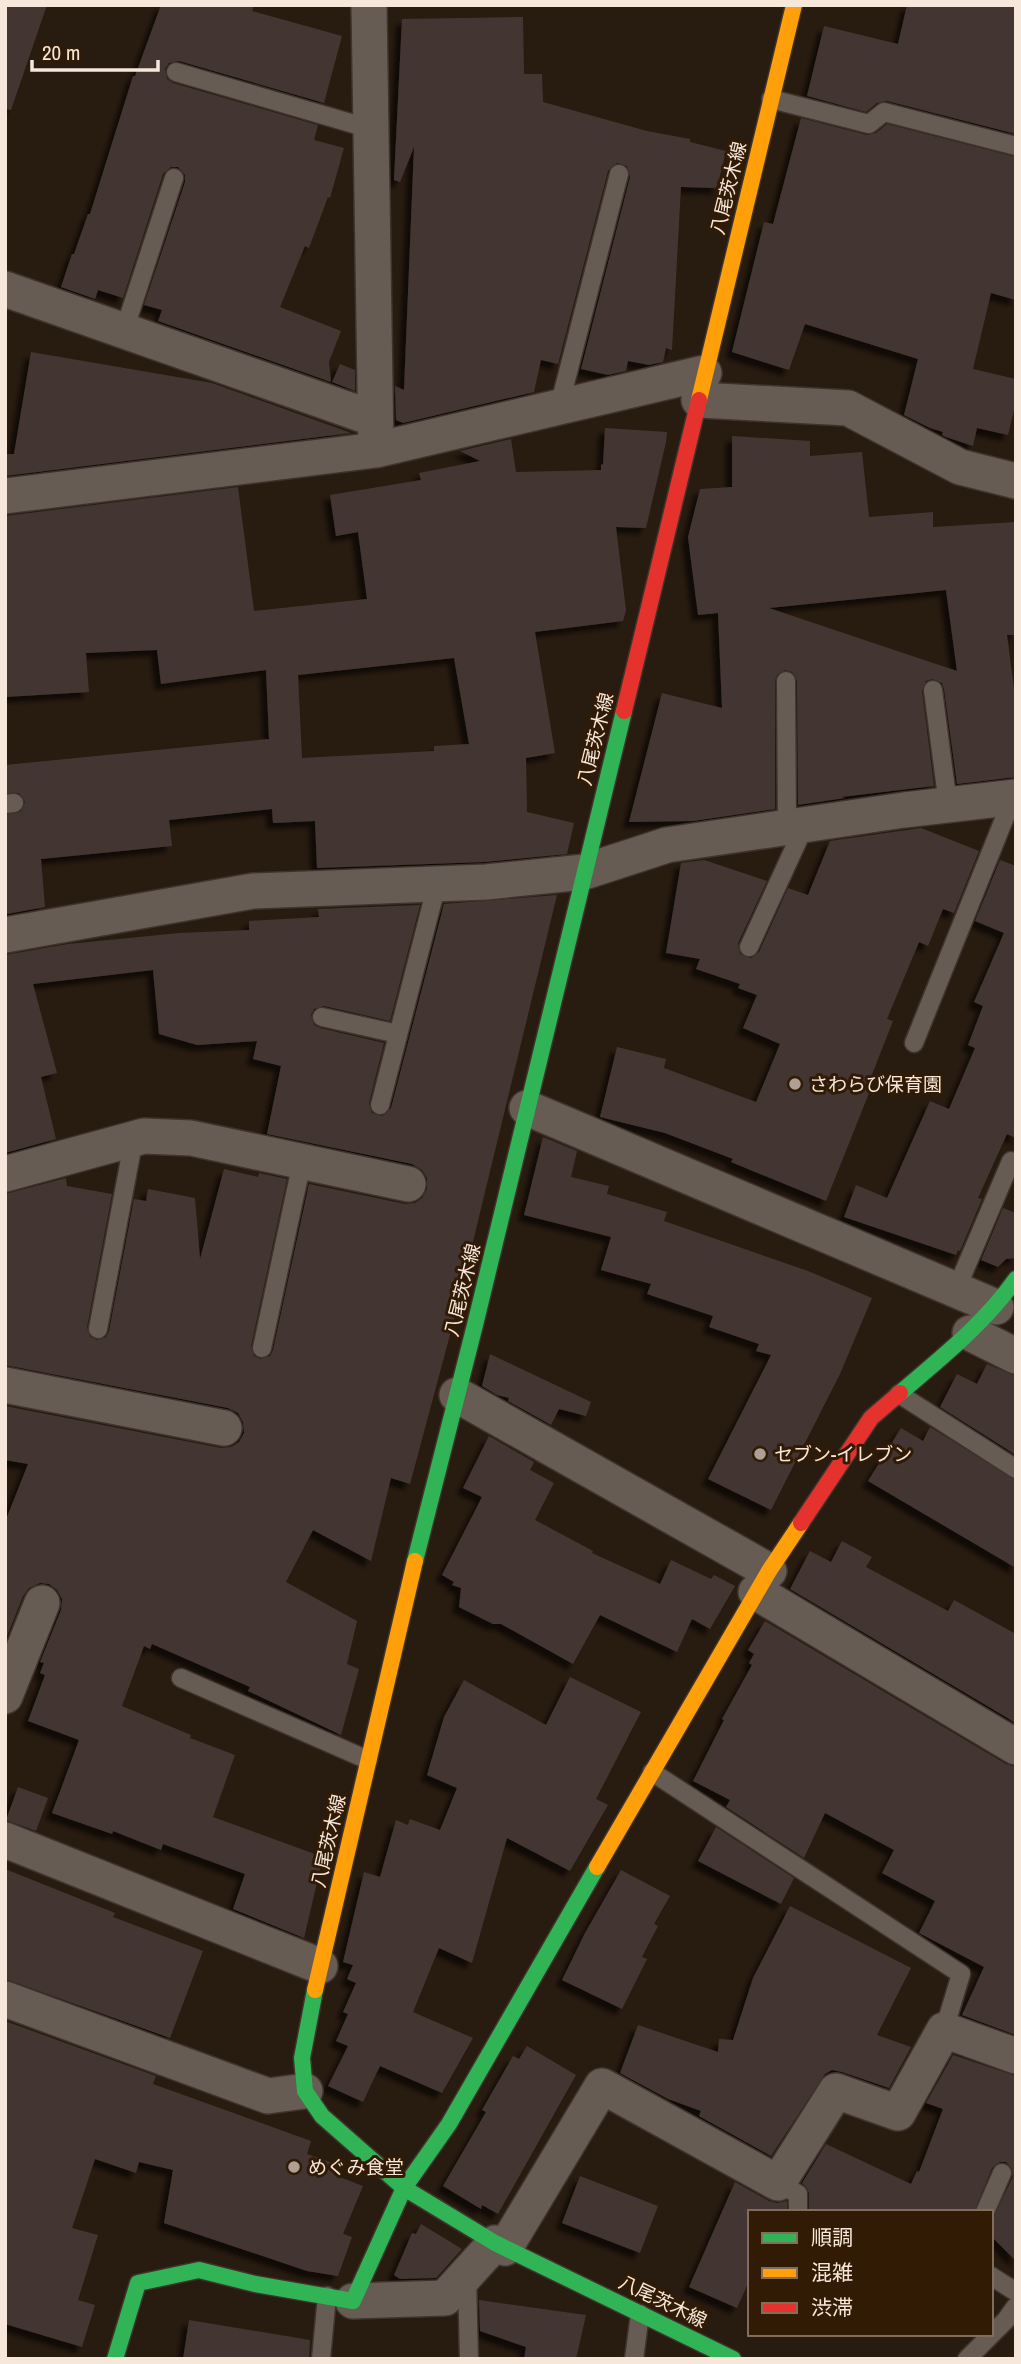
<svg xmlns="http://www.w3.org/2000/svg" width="1021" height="2364" font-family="'Archivo Narrow','Noto Sans JP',sans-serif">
<defs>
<filter id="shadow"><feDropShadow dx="-6" dy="6" stdDeviation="2" flood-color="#0009"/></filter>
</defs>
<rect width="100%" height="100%" fill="#281b10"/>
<!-- building -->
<path fill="#433630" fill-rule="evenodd" filter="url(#shadow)" d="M5,5h42l-36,105 -6,-1z
M161,5h93l-2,6 90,25 -18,67 -145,-42 -10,2 -4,6 2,10 6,4 145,42 -4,15 30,8 -14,50 -2,-1 -19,51 -4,-2 -25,61 61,24 -12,31 2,20 -173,-61 4,-11 -18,-5 41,-123v-7l-7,-8h-7l-8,7 -40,124 -25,-8 -3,9 -34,-12 11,-33h2l14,-40h2l43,-138h2z
M907,5h109v129l-129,-33 -10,2 -11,9 -59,-16 17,-70 74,18z
M523,17l1,57h18l1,28 104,29 43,8v3l36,9 -9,37 -36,-1 -9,163 -6,-2 -3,14 -14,3 -21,-4 -2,10 -18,4 -27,-6 49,-192 -3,-11 -10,-3 -9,8 -50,193 -17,-4 -7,32 -131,31 -7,-3 -1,-34 9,4 10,-243 -14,35 -6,-2 8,-161z
M801,118l66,17 9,-2 11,-9 129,33v143l-25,-7 -18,76 43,10v23l-8,33 -31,-7 -4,18 -27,-9 -4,-2 1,-3 -13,-4 -26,-13 14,-56 -113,-35 -16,46 -57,-18 32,-130 9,2z
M31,352l181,31 139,50 -346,43v-22h9z
M340,364l15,6v21l-23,-9z
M605,428l62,4 -1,10 -20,86 -30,-1 10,83 -3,11 -88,11 20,121 -29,5 1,54 47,11 -7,31 -82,8 -168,6 -2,-47 -42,2 -1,-14 -103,11 3,26 -131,13 4,48 -38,7 -2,-99 15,-3 5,-10 -6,-9h-14v-28l264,-26 -3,-69 -105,14 -4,-34 -71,3 3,39 -84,5v-181l233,-29 16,124 113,-12 -9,-67 -22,4 -6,-41 91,-15 -2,-7 61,-12 -20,-10 51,-12 5,33 85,-2v-6l2,1zM454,658l15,86 -35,2v5l-132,7 -4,-83z
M732,436l78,5v15l52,-4 7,65 64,-5v15l83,-5v113h-9l9,69v73l-59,7 -13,-95 -2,-6 -10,-4 -6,2 -4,10 12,95 -93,11 4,1 -47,7 -1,-124 -5,-9 -7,-2 -8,5 -2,6v128l-82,12 -64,1 33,-129 60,15 -4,-95 -20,2 -10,-78 12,-48 32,-2zM946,590l11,81 -188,-63z
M921,828l58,23 -25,62 -11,-4 -15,37 -9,-4 -32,77 6,2 -22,56 4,1 -49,123 -95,-39 2,-3 -68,-26 -65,-16 17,-70 49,12 -2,9 92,34 24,-58 -37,-16 14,-33 -19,-7 2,-4 -44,-15 4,-10 -34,-6 15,-90 23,-3 63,21 -29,62 2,11 11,4 8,-6 29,-64 20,7 22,-54z
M1000,860l16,6v272l-9,-4 -29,64 4,1 -22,52 -2,-1 -2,5 -112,-38 12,-32 31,13 43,-97 19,8 26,-61 -7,-3 15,-39 -9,-4 30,-69 -29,-12z
M557,895l-103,425 -44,164 -19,-6 -20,83 -58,-31 -27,52 71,39 -10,43 12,5 -18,66 -93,-44 2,-4 -98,-43 -2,5 -6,-3 -22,60 69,29 -1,3 45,17 -22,62 110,40 -19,81 -71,-29 12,-35 -82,-30 -2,6 -48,-19 -1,3 -60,-21 27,-73 -51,-19 17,-46 -5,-2 4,-10 -4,-1 21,-52 1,-11 -5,-9 -8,-6 -9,-1 -11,5 -6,8 -18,45v-119l23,-58 -23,-4v-54l216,42 10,-1 8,-5 5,-9 -1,-11 -5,-9 -10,-5 -223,-43v-171l61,-16 1,8 45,8 -25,133 3,10 7,3 9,-3 3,-6 25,-132 12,2 2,-12 47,9 5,61 24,-90 34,8 1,-4 28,6 -36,167 3,10 6,3 10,-3 3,-6 36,-166 96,20 10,-1 7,-5 5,-9v-11l-5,-8 -10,-6 -145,-30 14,-68 -28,-7 4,-18 -60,4 -38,-11 -6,-64 -120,14 24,89 -16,4 15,62 -51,14v-198l63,-11 111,-11 70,-3v-9l70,-4 -1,-8 102,-4 -30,116 -66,-15 -10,3 -3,6 3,10 6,3 64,15 -15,60 3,10 10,3 9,-8 53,-204z
M543,1137l34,14 -6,26 38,9 -2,8 60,18 -3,9 144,50 64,27 -32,76 -69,136 -63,-31 63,-124 -15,-4 3,-7 -50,-17 4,-11 -66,-22 4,-10 -50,-14 10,-33 -87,-22z
M1003,1208l13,5v45l-10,1 -8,8 -17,-7z
M490,1354l101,48 -5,14 -27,-7 -8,16 -43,-24 1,-3 -12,-3 -15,-9z
M987,1364l29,12v79l-76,-48 17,-33 20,10z
M930,1427l86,53v88l-148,-87 33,-53 22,13z
M489,1436l45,26 -4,8 24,13 -19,37 58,31 -1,2 68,31 11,-24 40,19 3,-4 21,11 -25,43 -18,-10 -15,33 -77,-37 -27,49 -72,-40h-8l-34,-17 2,-19 -9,-3 2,-3 -12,-7 40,-78 -19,-9z
M842,1541l30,16 -6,10 82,44 6,-11 62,34v89l-226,-134 20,-38 21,11z
M765,1621l241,143 10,3v268l-54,-20 22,-48 -65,-34 16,-32 -53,-28 12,-23 -69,-37 -21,45 -78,-51 4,-7 -37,-19 31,-61 -2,-1 30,-54 -3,-2 5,-9 -6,-4z
M570,1677l71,35 -45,87 12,6 -38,66 -63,-33 -35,125 -33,-15 -26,64 60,26 -31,55 -62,-27 -17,36 -35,-16 20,-40 -12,-5 12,-27 -5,-2 13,-29 -9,-4 6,-14 -10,-3 21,-90 16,5 16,-57 12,5 2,-6 30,11 17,-42 -30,-13 17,-58 20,-37 82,45z
M18,1787l30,11 -12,33 -30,-11z
M716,1827l78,51 -13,26 -83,-43z
M5,1869l110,44 -2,4 90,34 -33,87 -165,-59z
M621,1870l49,26 -16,28 4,2 -16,31 5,2 -25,50 -60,-29 23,-47z
M790,1906l121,62 -34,67 34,12 -22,41 -47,-16 -10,-2 -7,4 -54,82 -72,-40 2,-5 -33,-12 -48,-26 18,-48 80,27 1,-13 14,1 20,-62z
M5,2021l151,55 -3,8 158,57 -4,13 31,11 -4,10 29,11 -20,48 9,3 -14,39 -31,-5 -143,-48 9,-53 -34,-8 -3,11 -41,-14 -23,69 26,7 -20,65 17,5 -13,42 -77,-23z
M527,2046l49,29 -78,139 -16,-9 -1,4 -38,-23 43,-74 -4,-2 31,-54 6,3z
M953,2055l63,21v185l-25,-25v-15l22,-44 -2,-10 -5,-5h-6l-8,6 -18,44h-165v-19l-2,-5 -5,-5 24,-39 85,40 6,-13 2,1 24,-63 -17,-6z
M580,2176l78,30 -18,47 -78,-30z
M735,2182l34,19 8,2 10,-2v11h-37v67l-13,29 -48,-21z
M421,2224l41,25 -26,29 -36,1 -6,-4 18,-42 4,1z
M479,2300l107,15 -10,44h-52l2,-12 -46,-16z
M189,2320l121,20 -1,19h-126z"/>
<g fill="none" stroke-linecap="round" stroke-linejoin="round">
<!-- lane casing -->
<g stroke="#3e342d" stroke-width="21">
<path id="lane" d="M176,72l195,57
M771,99l98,25 15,-12 132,34
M124,331l50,-153
M559,407l60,-233
M786,681l1,147
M933,690l15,115
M5,804l9,-1
M749,947l56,-122
M322,1017l76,17
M914,1043l99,-246
M380,1105l57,-221
M956,1290l55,-129
M98,1329l36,-191
M262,1348l40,-186
M899,1394l117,75
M181,1678l187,82
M652,1772l309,202 -17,56
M778,2183l20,11v18
M985,2212l17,-39
M991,2276l25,16
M467,2278l2,81
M321,2359l6,-63
M634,2359l6,-45
M967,2359l39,-39 10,-14"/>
</g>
<!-- street casing -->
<g stroke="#3e342d" stroke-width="38">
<path id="street" d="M369,5l7,445
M5,289l370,130
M699,400l149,8 112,59 56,14
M5,496l371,-46 328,-77
M5,935l248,-44 233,-9 98,-10 83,-27 237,-35 112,-13
M527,1108l469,199
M5,1174l139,-38 47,2 217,46
M970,1333l46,23
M5,1385l219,43
M457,1395l312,176
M756,1592l260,155
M5,1696l37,-93
M5,1840l315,126
M5,1999l263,97 37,-5
M505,2248l97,-162 176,97 58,-92 62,22 46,-83 72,26
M353,2301l92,-3 50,-55"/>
</g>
<!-- fast casing -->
<g stroke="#3e342d" stroke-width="19">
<path id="fast" d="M900,1393c42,-36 84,-69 116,-114
M415,1561l60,-236 149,-614
M315,1990l-13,68 3,33 17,25 82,72 91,55 238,116
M115,2359l23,-76 61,-13 56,14 98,17 51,-113 45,-64 148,-257"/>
</g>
<!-- slow casing -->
<g stroke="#3e342d" stroke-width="19">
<path id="slow" d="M699,400l95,-395
M597,1867l172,-296 32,-48
M315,1990l100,-429"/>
</g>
<!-- jam casing -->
<g stroke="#3e342d" stroke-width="19">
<path id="jam" d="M624,711l75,-311
M801,1523l70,-105 29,-25"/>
</g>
<!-- lane -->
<use href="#lane" stroke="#665c54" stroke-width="18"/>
<!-- street -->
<use href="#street" stroke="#665c54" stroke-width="35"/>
<!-- fast -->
<use href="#fast" stroke="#30b455" stroke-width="16"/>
<!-- slow -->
<use href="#slow" stroke="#ff9f0a" stroke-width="16"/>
<!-- jam -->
<use href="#jam" stroke="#e5322d" stroke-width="16"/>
</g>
<!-- markers -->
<g fill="#afa093" stroke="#321b05" stroke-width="2.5">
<circle cx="795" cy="1084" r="7"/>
<circle cx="760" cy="1454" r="7"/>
<circle cx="294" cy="2167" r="7"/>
</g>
<g text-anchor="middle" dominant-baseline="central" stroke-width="6" stroke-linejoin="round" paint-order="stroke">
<!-- street labels -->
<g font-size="19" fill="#f7e7da" stroke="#321b05">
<text transform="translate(728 188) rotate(-76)">八尾茨木線</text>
<text transform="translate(595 739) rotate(-76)">八尾茨木線</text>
<text transform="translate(462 1290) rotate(-76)">八尾茨木線</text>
<text transform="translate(328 1841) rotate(-77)">八尾茨木線</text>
<text transform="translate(663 2301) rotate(26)">八尾茨木線</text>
</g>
<!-- poi labels -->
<g font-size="19" fill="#f7e7da" stroke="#321b05" text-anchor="start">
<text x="809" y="1084">さわらび保育園</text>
<text x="774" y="1454">セブン-イレブン</text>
<text x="308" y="2167">めぐみ食堂</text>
</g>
</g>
<!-- border -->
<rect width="1021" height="2364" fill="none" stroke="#f7e7da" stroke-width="14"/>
<!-- legend -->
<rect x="748" y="2210" width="245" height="126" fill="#321b05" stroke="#816d5a" stroke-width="2"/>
<rect x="762" y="2233" width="35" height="10" fill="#30b455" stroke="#816d5a" stroke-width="2"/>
<text x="811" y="2245" font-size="21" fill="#f7e7da">順調</text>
<rect x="762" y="2268" width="35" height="10" fill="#ff9f0a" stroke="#816d5a" stroke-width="2"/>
<text x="811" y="2280" font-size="21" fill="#f7e7da">混雑</text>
<rect x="762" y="2303" width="35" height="10" fill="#e5322d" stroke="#816d5a" stroke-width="2"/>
<text x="811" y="2315" font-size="21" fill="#f7e7da">渋滞</text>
<!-- scale -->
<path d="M32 60v10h126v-10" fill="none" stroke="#f7e7da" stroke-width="3.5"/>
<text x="42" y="60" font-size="21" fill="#f7e7da" stroke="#321b05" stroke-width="5" paint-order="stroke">20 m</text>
</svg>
